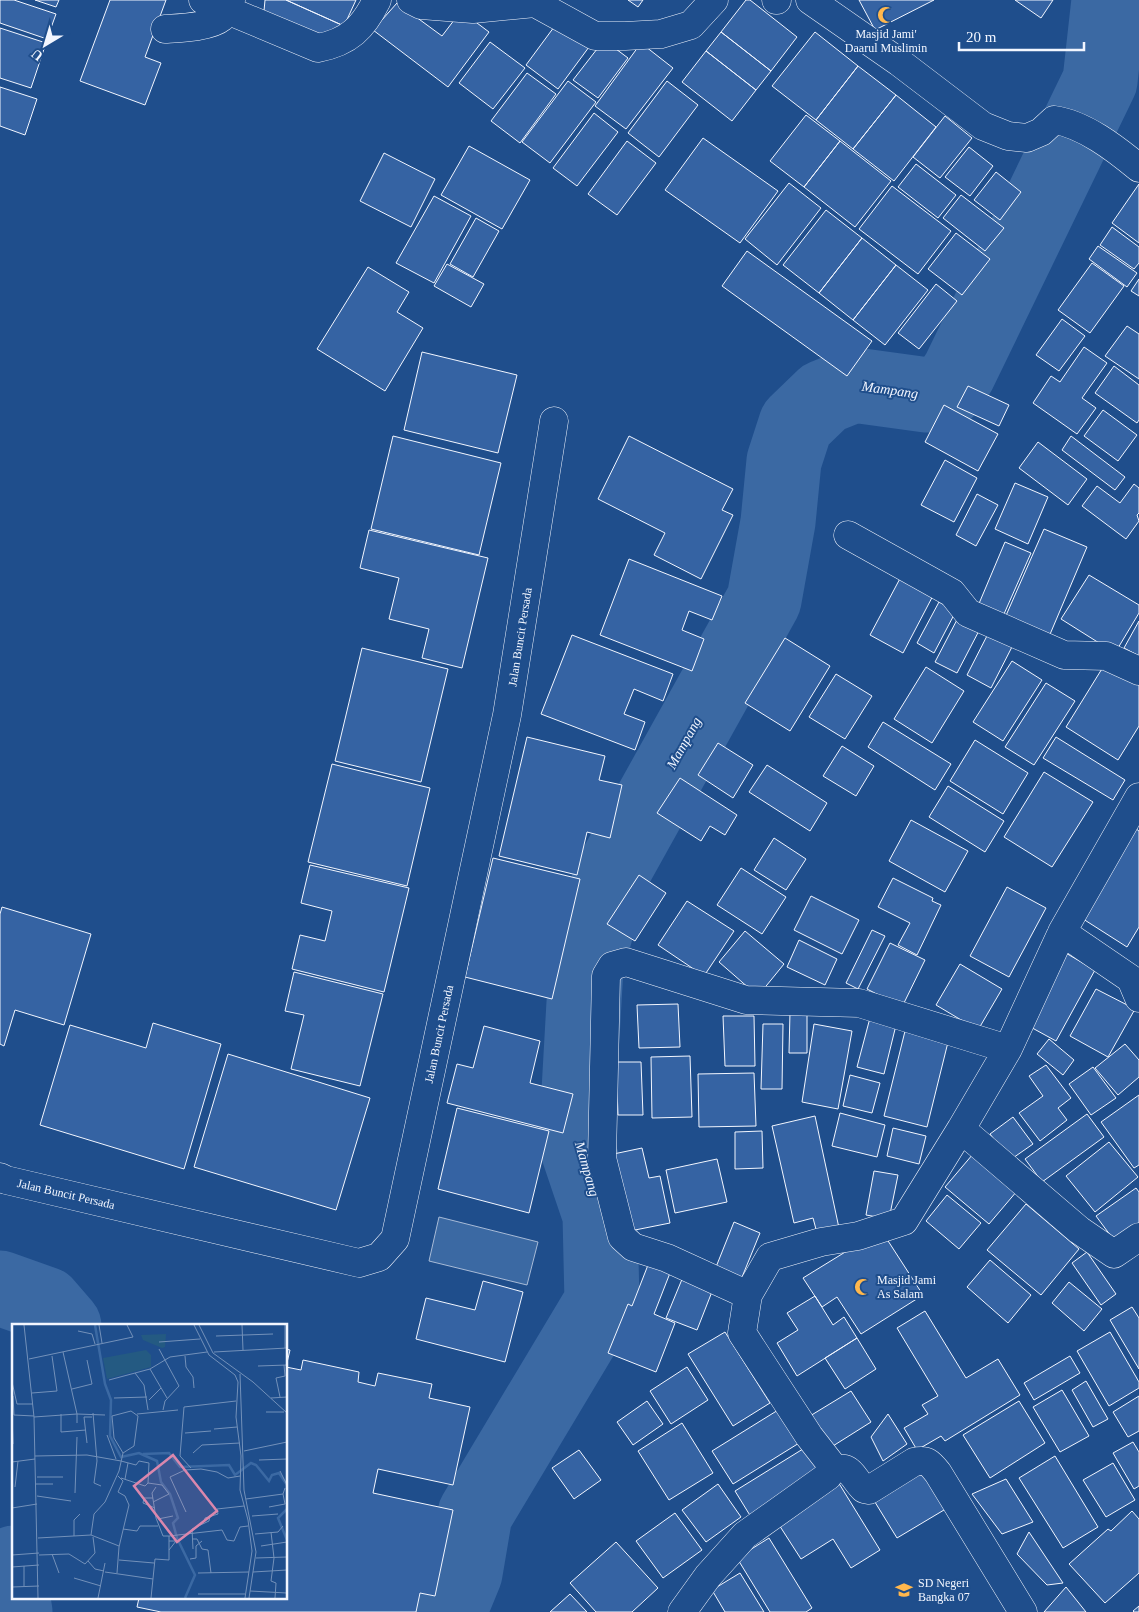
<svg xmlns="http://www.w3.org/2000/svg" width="1139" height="1612" font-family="Georgia,serif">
<rect width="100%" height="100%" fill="#1f4e8c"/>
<!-- water -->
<path fill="#3b69a3" stroke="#a8bbd7" d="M439,1217l99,25 -11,43 -98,-24z"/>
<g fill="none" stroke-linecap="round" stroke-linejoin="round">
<!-- river -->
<path stroke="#3b69a3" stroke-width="75" d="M0,1288l45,16 19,22
M14,1563l-4,18 5,31
M449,1612l16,-39 10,-59 127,-212 -2,-87 -24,-71 10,-177 25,-92 153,-275 14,-78 6,-61 12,-37 28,-27 30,-12 73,10 20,-5 12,-18 141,-291 9,-81"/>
</g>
<!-- building -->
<path fill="#3563a3" stroke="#f2f6ff" d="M0,0h14l42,14 -9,25 -47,-16z
M35,0h24l-3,7z
M110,0h56l-21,57 16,6 -16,42 -65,-24z
M265,0h21l58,26 -22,12 -58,-27z
M286,0h70l-12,26z
M628,0h15l-5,7z
M746,0h4l47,37 -26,34 -50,-39z
M859,0h75l-59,30z
M1015,0h38l-12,18z
M397,3l45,33 19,-25 28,21 -41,55 -75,-57z
M557,23l32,24 -31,42 -32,-24z
M0,28l46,15 -15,45 -31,-10z
M721,32l50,39 -15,19 -50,-39z
M815,32l43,34 -42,54 -44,-34z
M604,40l24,18 -30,40 -25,-18z
M490,42l35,26 -32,41 -34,-26z
M641,43l32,25 -47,61 -31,-23z
M706,51l50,39 -24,31 -50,-39z
M858,66l38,29 -43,54 -37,-29z
M527,73l29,21 -36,49 -29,-22z
M568,81l28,21 -46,61 -28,-21z
M667,81l31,24 -39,52 -31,-24z
M0,87l37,12 -12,36 -25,-9z
M896,95l40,32 -42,54 -41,-32z
M594,113l24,19 -41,54 -24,-18z
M806,115l34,26 -36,46 -34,-26z
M945,116l27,22 -32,40 -27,-21z
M703,138l75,53 -38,52 -75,-53z
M627,141l29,22 -39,52 -29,-21z
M840,141l51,40 -36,46 -51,-40z
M469,146l61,34 -28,49 -61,-34z
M969,147l24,19 -23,30 -25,-19z
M384,153l51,26 -24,48 -51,-26z
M916,164l40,31 -18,23 -40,-31z
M996,172l25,20 -21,28 -26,-20z
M789,183l32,25 -44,57 -32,-26z
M1139,184v59l-27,-20z
M892,186l59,45 -33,43 -59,-45z
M961,195l43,33 -19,23 -42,-33z
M434,196l37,20 -37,67 -38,-20z
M826,210l36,28 -43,55 -36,-28z
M476,218l23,13 -26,46 -23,-13z
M1112,227l27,20v16l-5,6 -34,-24z
M956,233l34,26 -28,36 -34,-26z
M862,238l34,27 -43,55 -34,-27z
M1098,246l39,27 -10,14 -38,-28z
M747,251l125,90 -25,35 -125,-90z
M1092,263l32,23 -34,47 -32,-23z
M447,264l37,20 -13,23 -37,-21z
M896,265l32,25 -43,55 -32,-25z
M368,267l41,25 -12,20 26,16 -38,63 -68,-42z
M1139,279v17l-8,-5z
M936,284l21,17 -38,48 -21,-16z
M1062,319l23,17 -26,35 -23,-16z
M1127,326l12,8v45l-34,-23z
M1084,347l23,16 -25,35 14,10 -19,26 -44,-31 18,-27 9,6z
M422,352l95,23 -19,78 -94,-23z
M1114,366l25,19v35l-2,3 -42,-30z
M968,386l41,19 -10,21 -42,-19z
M944,405l54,29 -20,37 -53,-29z
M1103,410l34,25 -19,26 -34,-25z
M393,436l108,27 -22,92 -108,-26z
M629,436l104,53 -11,21 11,5 -32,64 -47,-24 11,-22 -67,-34z
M1071,436l54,41 -10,13 -53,-40z
M1038,442l49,37 -19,26 -49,-37z
M945,460l32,18 -23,44 -33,-17z
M1015,483l33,14 -20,47 -33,-15z
M1134,484l5,4v25l-2,2 2,6 -13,18 -44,-33 15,-20 23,17z
M977,494l21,11 -22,41 -20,-11z
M1044,529l43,18 -39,92 -44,-19z
M369,530l119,28 -26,110 -40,-10 7,-29 -40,-10 10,-41 -39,-10z
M1005,542l26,11 -31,70 -25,-10z
M629,559l93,37 -10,24 -23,-9 -7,19 22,9 -12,32 -92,-36z
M904,571l33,17 -34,65 -33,-18z
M1089,575l50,30v8l-24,40 -54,-34z
M939,602l17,9 -22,42 -17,-10z
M960,614l22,11 -25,48 -22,-11z
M1139,621v35l-15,-8z
M991,628l24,13 -24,47 -24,-13z
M572,635l101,39 -10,27 -29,-12 -10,25 21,8 -10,28 -94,-36z
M785,638l45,28 -40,65 -45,-28z
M362,648l86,21 -27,113 -86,-21z
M1108,659l31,20v47l-21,34 -52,-33z
M1012,661l30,19 -39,61 -30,-19z
M926,667l38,24 -32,52 -38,-24z
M836,674l36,22 -27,43 -36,-22z
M1046,683l29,18 -41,64 -29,-18z
M883,722l68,42 -16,26 -67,-43z
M527,737l78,19 -6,24 23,5 -12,53 -23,-6 -10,43 -78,-19z
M1056,737l69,43 -12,20 -70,-42z
M975,740l53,33 -25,41 -53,-33z
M718,743l35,22 -20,33 -35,-23z
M842,746l32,20 -18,30 -33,-20z
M332,764l98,24 -23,98 -99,-24z
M767,765l60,38 -17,28 -61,-39z
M1044,772l49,30 -41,65 -48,-30z
M680,778l57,37 -12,20 -15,-9 -9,15 -44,-28z
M948,786l56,35 -19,31 -56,-35z
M911,820l57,31 -23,41 -56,-31z
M1135,828l4,3v96l-12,20 -47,-30z
M774,838l32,21 -20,31 -32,-20z
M493,858l87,21 -28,120 -87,-22z
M310,865l99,23 -25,104 -92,-23 8,-34 25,6 7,-30 -31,-8z
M741,868l45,29 -24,37 -45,-29z
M639,875l27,18 -31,48 -28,-17z
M893,878l40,20 -1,3 9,4 -24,50 -19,-10 12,-22 -32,-16z
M1007,887l39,21 -37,69 -39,-21z
M811,896l48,24 -17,34 -48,-24z
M687,901l47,30 -30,45 -46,-31z
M2,907l89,27 -27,91 -49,-15 -11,36 -4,-2v-130z
M872,930l13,6 -27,53 -12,-6z
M745,931l39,33 -26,32 -39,-34z
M799,940l38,19 -12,26 -38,-18z
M890,943l35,17 -23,47 -35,-18z
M1064,952l31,18 -39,71 -31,-17z
M960,964l42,25 -24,41 -42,-25z
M294,972l89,22 -23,92 -69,-17 13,-54 -19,-4z
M1096,989l39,20 -27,48 -38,-21z
M678,1004l2,43 -41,1 -2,-43z
M790,1012l17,1v40h-18z
M871,1014l26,7 -13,53 -27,-7z
M723,1016h31l1,50h-30z
M153,1023l68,21 -37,125 -144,-44 30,-100 76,23z
M907,1023l43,11 -23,93 -43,-11z
M763,1024h20l-1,65h-21z
M814,1024l38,7 -14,78 -36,-7z
M484,1026l56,15 -10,42 43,11 -10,39 -116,-30 10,-39 16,4z
M1049,1039l25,21 -11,15 -26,-21z
M1125,1044l14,16v17l-21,18 -23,-27z
M228,1054l142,44 -34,112 -142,-43z
M690,1056l2,61 -40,1 -1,-61z
M616,1062h25l2,53h-25z
M1046,1065l25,33 -13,10 9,12 -27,21 -21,-28 24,-17 -14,-20z
M1093,1067l23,31 -25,17 -22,-31z
M754,1073l2,53 -57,1 -1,-53z
M850,1075l30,8 -8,30 -29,-7z
M1139,1095v70l-5,3 -33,-46z
M457,1108l92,23 -20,82 -91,-24z
M840,1113l45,12 -8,32 -45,-11z
M1087,1114l17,23 -62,45 -17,-23z
M815,1116l24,112 -22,5 -4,-15 -19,5 -22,-97z
M1013,1117l20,27 -23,16 -20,-26z
M893,1128l33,8 -7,28 -32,-8z
M762,1131l1,37 -28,1v-37z
M1109,1142l29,35 -43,35 -29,-36z
M642,1148l7,30 11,-2 10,47 -45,9 -21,-76z
M973,1154l44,37 -28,33 -44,-37z
M717,1159l10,43 -52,11 -9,-43z
M874,1171l24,4 -9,44 -23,-4z
M1136,1188l3,4v35l-23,16 -20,-27z
M947,1195l34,28 -22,26 -33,-28z
M1026,1204l53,45 -38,46 -54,-45z
M734,1222l26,11 -20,49 -26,-10z
M881,1230l42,65 -62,39 -24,-37 -15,10 -19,-29z
M1087,1252l29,42 -15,11 -29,-42z
M990,1260l41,35 -23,28 -41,-36z
M648,1265l22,8 -16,41 21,9 -19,49 -48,-19 20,-49 4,2z
M685,1272l30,12 -18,46 -31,-12z
M483,1281l40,11 -18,70 -89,-23 10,-41 49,12z
M1069,1282l33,27 -18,22 -32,-28z
M815,1296l18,29 11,-8 13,21 -60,38 -20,-33 21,-13 -11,-17z
M1132,1307l7,11v51l-29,-49z
M925,1311l41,67 32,-19 22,36 -75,46 -4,-5 -24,14 -13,-22 24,-14 -6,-9 16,-9 -41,-68z
M725,1332l45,71 -37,23 -45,-72z
M1110,1332l29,50v6l-30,18 -32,-55z
M857,1338l19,31 -31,20 -20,-31z
M286,1349l4,1 -4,17 15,3 2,-10 56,12 -1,10 17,4 3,-13 54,11 -3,14 41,9 -17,78 -75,-16 -5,24 80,17 -18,86 -15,-3 -4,19h-255l-24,-5 2,-9h147z
M1070,1356l10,17 -46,27 -10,-17z
M687,1367l21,33 -37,24 -21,-33z
M1086,1381l22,38 -15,8 -21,-37z
M1062,1390l27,46 -29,16 -27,-45z
M851,1391l20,31 -46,29 -20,-32z
M1139,1396v35l-11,6 -15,-25z
M647,1401l16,23 -30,21 -16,-23z
M1019,1401l26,42 -55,35 -27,-43z
M783,1407l21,33 -71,44 -21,-33z
M888,1414l19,30 -24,17 -12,-24z
M682,1423l31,50 -44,27 -31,-49z
M1133,1442l6,10v34l-5,3 -21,-36z
M811,1444l17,26 -77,47 -16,-26z
M579,1450l22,30 -27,19 -22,-31z
M1055,1456l43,71 -35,21 -44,-70z
M923,1462l26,45 -52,31 -27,-44z
M1113,1463l22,37 -29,17 -23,-37z
M835,1477l45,73 -29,18 -18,-29 -32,20 -27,-42z
M1006,1479l27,43 -31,12 -30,-40z
M718,1484l23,33 -35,25 -24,-32z
M1132,1511l7,8v54l-34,30 -36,-39 39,-35 3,2z
M675,1513l27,37 -39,28 -27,-37z
M1029,1532l34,51 -16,2 -30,-31z
M769,1538l43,70 -6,4h-36l-33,-54z
M616,1542l42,46 -26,24h-36l-26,-29z
M740,1573l24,39h-39l-13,-22z
M1066,1587l20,25h-42z
M570,1594l17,18h-37z
M1139,1606v6h-5l-1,-1z"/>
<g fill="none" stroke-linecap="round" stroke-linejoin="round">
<!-- street casing -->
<g stroke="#f2f6ff" stroke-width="29">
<path id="street" d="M203,0l115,48c31,-6 45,-20 59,-48
M411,0l10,5 52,4 62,-6 60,33h30l36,-2 30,-9 23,-25
M776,0h1
M810,0l89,62 84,64 25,10 19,2 14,-6 13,-12c30,4 62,29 85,48
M165,29c15,-1 45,-2 56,-11 5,-5 8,-12 10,-18
M848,535l104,58 16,20 96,42 42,1 33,15
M1062,932l69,47 8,19
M961,1129l118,101 35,24 25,-17
M0,1177l6,3 353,83 20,-6 16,-18 112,-524 47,-294
M748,1295l22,-38 51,-15 37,-6 46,-15 57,-92 47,-80 54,-117 77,-135
M832,1470c20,-6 20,8 32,19l5,1 45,-28c13,-3 16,1 24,11l85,139
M682,1612l26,-36 37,-41 83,-59 4,-6 -2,-7 -21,-27 -67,-103 6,-38 -81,-37 -34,-11 -11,-10 -20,-79 4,-182 6,-10 14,-4 120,38 113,3 149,46"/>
</g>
<!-- street -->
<use href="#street" stroke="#1f4e8c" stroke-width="28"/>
</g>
<!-- icons -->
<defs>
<g id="mosque-bare" transform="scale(1.35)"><path d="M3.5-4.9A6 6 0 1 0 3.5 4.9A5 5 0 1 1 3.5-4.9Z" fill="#ffb74d" stroke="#1f4e8c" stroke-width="2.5" paint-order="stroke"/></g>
<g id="school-bare" transform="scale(1.35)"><path d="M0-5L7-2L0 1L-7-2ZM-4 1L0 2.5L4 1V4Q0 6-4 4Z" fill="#ffb74d" stroke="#1f4e8c" stroke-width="2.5" paint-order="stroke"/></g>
</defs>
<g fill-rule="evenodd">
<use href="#mosque-bare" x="886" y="15"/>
<use href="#mosque-bare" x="863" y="1287"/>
<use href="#school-bare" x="904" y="1590"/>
</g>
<g text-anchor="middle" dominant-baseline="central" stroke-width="4" stroke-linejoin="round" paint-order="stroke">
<!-- poi labels -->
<g font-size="12" fill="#f2f6ff" stroke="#1f4e8c" text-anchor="start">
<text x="886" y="34" text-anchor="middle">Masjid Jami'<tspan x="886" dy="14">Daarul Muslimin</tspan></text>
<text x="877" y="1280">Masjid Jami<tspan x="877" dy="14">As Salam</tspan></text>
<text x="918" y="1583">SD Negeri<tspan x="918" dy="14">Bangka 07</tspan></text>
</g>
<!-- street labels -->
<g font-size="12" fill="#f2f6ff" stroke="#1f4e8c">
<text transform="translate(520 637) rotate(-81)">Jalan Buncit Persada</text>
<text transform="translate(439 1034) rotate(-78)">Jalan Buncit Persada</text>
<text transform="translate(66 1194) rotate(13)">Jalan Buncit Persada</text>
</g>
<!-- water labels -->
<g font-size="14" font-style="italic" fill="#f2f6ff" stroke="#1f4e8c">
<text transform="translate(890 390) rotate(8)">Mampang</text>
<text transform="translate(684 743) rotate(-61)">Mampang</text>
<text transform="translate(587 1169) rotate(74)">Mampang</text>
</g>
</g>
<!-- overview -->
<g transform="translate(12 1324)">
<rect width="275" height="275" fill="#1f4e8c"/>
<path d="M154,10l-1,13 -3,1 -19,-8 -2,-5zM134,26l5,5v12l-44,12 -4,-21z" fill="#245a82"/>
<path fill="none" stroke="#3b69a3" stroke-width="2.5" d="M83,1l10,59 6,16 -1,36 11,21 18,-4 18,8 4,21 9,12 8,24 -5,5 4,15 18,37 -10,23M131,130l26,-1 11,14 49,-2 6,10 16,-12 5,2 13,16 3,-6 7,-2 8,12M275,185l-9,9 9,22"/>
<path fill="none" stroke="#7391ba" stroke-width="1" d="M12,1l10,92 4,181M87,1l3,18M182,1l15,30 26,20 3,7 -2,35 5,39 -1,34 8,30 4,31 -7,47M187,1l14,28 40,29 34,31M230,1l1,25M273,1v23M66,7l14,3 3,10M204,12l57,-2M147,18l41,-3M147,25l20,37 -14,15 -2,9M202,28l73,-4M173,32l1,11 7,10 1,11M17,35l104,-22 -6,-12M246,42l29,-1M138,45l17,29M123,49l9,12 4,25M228,50l4,116 12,62 -7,46M97,56l41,-11 20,-12 37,-5M0,58l5,22h16M60,65l20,-5 -5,-24M20,69l25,-2 -5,-35M1,72l1,19 20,1M268,73l-4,-19 9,-2 -1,-11M102,74l33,-1M259,74l16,-1M137,76l12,-12M254,88h18M81,89l4,48 -3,22 7,3M0,90l1,30M49,90v18l25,-2M125,90l41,-4M22,93l43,-3 -14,-62M65,99v-9l28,1M202,105l23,-2M173,109l26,-2M95,111l9,24M75,119l-3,-26h8M232,127l43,-9M181,129l9,-8 38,-2M23,132l52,-1 34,6M247,136l28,-1M109,137l15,4 3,-4 10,2 -1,20 14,2 7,9 -16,8M0,138l23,-3M179,144l-11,-12 4,-49 52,-6M268,147l7,14M25,153h26M109,154l24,8 3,-3M113,155l3,-16M24,160h17M3,163l3,-26M63,169l2,-56M25,172l34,5M141,174h-9l-1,5 12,5M234,175l37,-5 2,-6M257,183l16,-3 -2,-10M0,184l25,-4M174,188l-16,-35 15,-7 16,-1 16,3 11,6 12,-2M240,192l26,-2M146,195l15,-3M192,198l1,-4 13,-4 -1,-5 27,-3M111,205l14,2 3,-5h18M259,208l3,26 -3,23 5,2 -1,15M243,210l23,-2 5,-6M79,211l3,-21 11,-12 14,-31 4,-18 -9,-15 -2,-22 19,-5 7,5 -4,30 -11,7M62,212v-16l6,-6M157,212l53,-6 5,10 7,1 6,-14 8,-1M26,214l53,-3 28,11M180,215h5l5,10 6,1 3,23M157,217h7l-7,9M249,222l26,-4M181,225l-1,-20 17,-8 1,-6M40,230l7,19M0,231l27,-2M27,231l30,-1 16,10 10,-11 -2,-16M244,234l31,-1M178,235l6,-1v-12l6,-5M107,236l35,3M76,237l7,8 9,2M0,243l27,-2M93,248l48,7M241,248l34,-2M105,249l2,-26 10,-42 -4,-9 -7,-4 5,-11 -5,-5M186,249l51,-1M62,254l27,8M12,262v-20M0,263l27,-1M238,267l37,2M186,270h47M86,274l7,-35M139,274l4,-39 14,1v-24h-6l-7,-18 -4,-25 4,-6"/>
<path fill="#da87ad" fill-opacity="0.15" stroke="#da87ad" stroke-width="2.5" d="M161,131l44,56 -40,31 -43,-56z"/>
<rect width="275" height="275" fill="none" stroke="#f2f6ff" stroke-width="2.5"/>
</g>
<!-- north arrow -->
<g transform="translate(45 45) rotate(218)" stroke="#1f4e8c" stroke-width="4" paint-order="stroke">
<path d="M0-4L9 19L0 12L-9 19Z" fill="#f2f6ff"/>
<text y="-8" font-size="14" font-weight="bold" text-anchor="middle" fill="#f2f6ff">U</text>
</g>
<!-- scale -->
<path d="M959 42v8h125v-8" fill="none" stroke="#f2f6ff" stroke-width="2.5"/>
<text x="966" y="42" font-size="15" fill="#f2f6ff" stroke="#1f4e8c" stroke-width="4" paint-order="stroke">20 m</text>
</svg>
